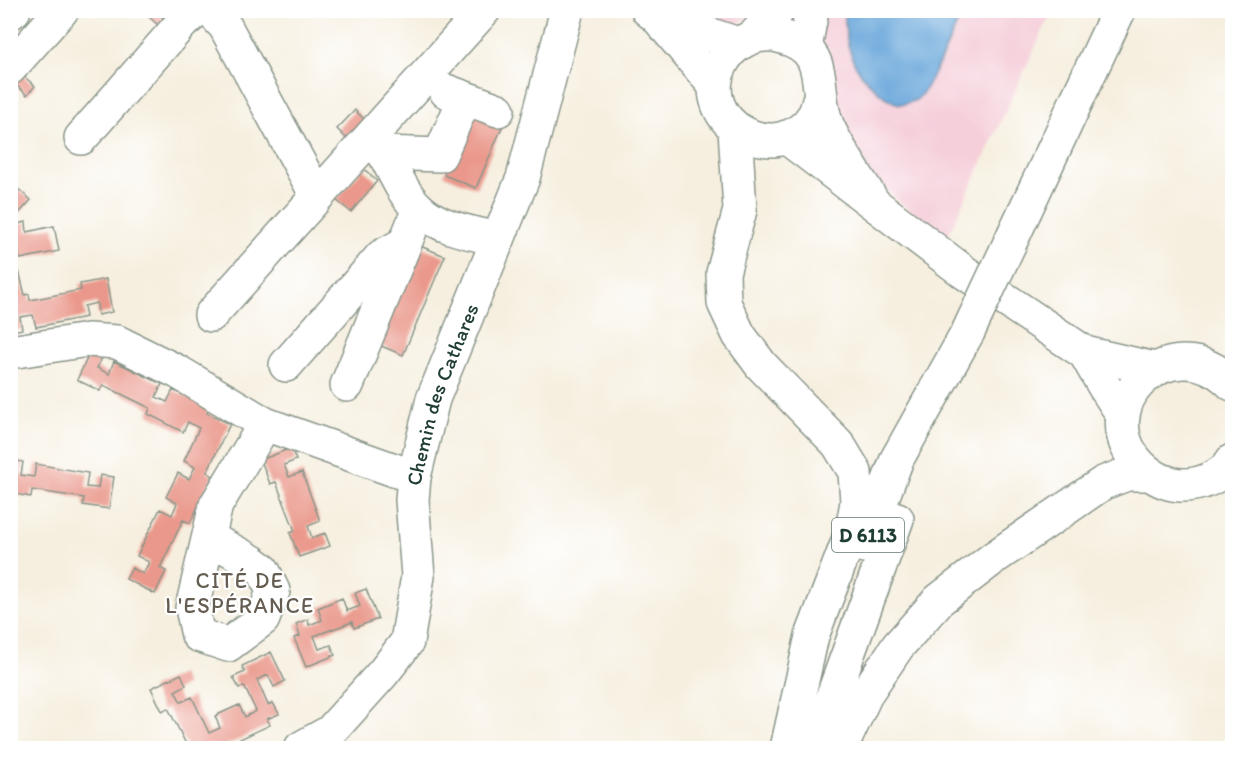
<svg xmlns="http://www.w3.org/2000/svg" width="1243" height="759" font-family="Itim,sans-serif">
<rect width="100%" height="100%" fill="#fff"/>
<filter id="ink" filterUnits="userSpaceOnUse"><feTurbulence type="fractalNoise" baseFrequency=".0167" numOctaves="2"/><feDisplacementMap in="SourceGraphic" scale="12" xChannelSelector="R" yChannelSelector="G"/><feConvolveMatrix kernelMatrix="1 2 1 2 8 2 1 2 1" color-interpolation-filters="sRGB"/></filter>
<filter id="wash" filterUnits="userSpaceOnUse"><feTurbulence type="fractalNoise" baseFrequency=".008" numOctaves="4" result="noise"/><feDisplacementMap in="SourceGraphic" scale="24" xChannelSelector="R" yChannelSelector="G"/><feGaussianBlur stdDeviation="1.35" result="paint"/><feColorMatrix in="noise" values="0 0 0 0 0 0 0 0 0 0 0 0 0 0 0 0 0 1.4 0 .05"/><feComposite in="paint" operator="in"/></filter>
<g filter="url(#wash)">
<rect width="100%" height="100%" fill="#f6efdf"/>
<!-- built -->
<path fill="#f5cfda" d="M676,11h84l-33,19z
M766,11h286l-107,231 -77,-68 -32,-55 -1,-53 -20,-38z"/>
<!-- water -->
<path fill="#67a6da" stroke="#437287" stroke-width="1.5" d="M845,11l118,-1v1c-8,16 -35,82 -47,89 -3,1 -10,4 -13,4 -16,1 -45,-30 -50,-44 -6,-15 -9,-33 -8,-49z"/>
<g id="blocks">
<!-- building -->
<path fill="#ea988b" d="M154,10l18,15 -6,7 -17,-15z
M20,73l15,13 -8,9 -15,-14z
M355,110l13,13 -18,19 -13,-13z
M471,111l32,14 -27,63 -32,-13z
M363,168l14,13 -26,31 -15,-12z
M10,182l21,18 -17,19 -4,-3z
M26,222l1,10 27,-6 5,25 -39,8 -7,-34z
M415,244l30,12 -42,99 -29,-12z
M15,255l10,40 4,-1 1,6 51,-10 -1,-6 26,-5 6,33 -14,3 -1,-12 -13,3 2,11 -50,10 -3,-12 -13,2 2,12 -12,3v-76z
M91,350l12,6 -6,12 12,6 5,-13 48,23 -6,13 11,5 6,-12 37,17 -3,6 23,11 -23,48 6,4 -23,47 -7,-3 -23,48 6,3 -11,23 -29,-15 6,-11 11,6 6,-12 -12,-6 23,-47 12,6 5,-12 -11,-6 12,-24 11,6 6,-12 -11,-6 15,-33 -11,-6 -5,10 -35,-18 2,-6 -47,-23 -3,6 -23,-11z
M291,448l5,12 -12,5 5,12 13,-5 18,49 -12,5 4,12 13,-5 5,13 -31,11 -9,-24 5,-2 -19,-49 -6,2 -9,-24z
M11,460l12,2 -2,13 13,2 2,-13 52,9 -2,14 12,1 2,-13 14,2 -5,32 -26,-4 1,-7 -52,-8 -1,7 -21,-4z
M366,589l12,30 -24,9 -2,-6 -38,14 5,13 12,-4 4,10 -29,12 -12,-29 6,-2 -4,-12 12,-5 1,6 13,-5 -4,-12 24,-10 5,13 13,-5 -5,-13z
M271,652l14,29 -11,6 -6,-12 -11,5 11,25 5,-2 6,11 -12,5 3,6 -49,23h-5l-1,-3 -8,3h-19l-20,-40 -6,3 -11,-23 30,-14 5,11 -11,6 6,11 11,-5 17,36 11,-5 -5,-12 24,-11 6,12 11,-6 -12,-25 -5,2 -6,-11 12,-5 -3,-6z"/>
</g>
</g>
<g filter="url(#ink)">
<use href="#blocks" fill-opacity="0" stroke="#8a968a" stroke-width="1.5"/>
<g fill="none" stroke-linecap="round" stroke-linejoin="round">
<!-- minor casing -->
<g stroke="#8a968a" stroke-width="36">
<g id="minor">
<path d="M210,10l15,16 92,170"/>
<path d="M10,13l4,-3"/>
<path d="M754,36l24,-26"/>
<path d="M805,48l7,-38"/>
<path d="M10,68l52,-58"/>
<path d="M446,91l52,19"/>
<path d="M81,138l101,-115 16,-13"/>
<path d="M371,142l13,11 56,2 25,-57"/>
<path d="M384,153c10,19 19,41 35,56 20,19 53,24 79,30"/>
<path d="M211,315l273,-305"/>
<path d="M10,352l78,-12 29,2 61,30 87,52 149,53"/>
<path d="M286,365l96,-109 22,-12"/>
<path d="M347,385l72,-176"/>
<path d="M209,538l42,23 12,9 10,21 -10,28 -35,26 -30,-10 -6,-27 24,-103 49,-81"/>
<path id="s1" d="M301,748l29,-16 53,-59 24,-31 11,-66 -6,-76 2,-23 19,-78 90,-221 44,-168"/>
</g>
</g>
<!-- major casing -->
<g stroke="#8a968a" stroke-width="36">
<path id="major" d="M648,10l9,7 81,27
M657,17l58,69
M820,98c-2,5 -3,12 -6,17 -35,56 -122,8 -93,-50 6,-12 14,-20 25,-25 12,-6 23,-7 36,-3 51,13 30,56 46,90 12,26 30,50 45,75
M735,129l5,81 -17,63 1,30 15,32 22,30 77,79 17,28 2,30 -5,29 -40,105 -25,112
M786,137l178,135 121,81 70,16
M1015,232l104,-222
M1085,353l19,33 19,29
M1232,384c-62,-64 -150,26 -89,84 10,9 23,16 37,17 19,1 42,-8 52,-24
M864,546l33,-87 71,-127
M814,748l83,-229
M841,748l26,-56 31,-46 41,-46 56,-43 108,-74 24,-9h22"/>
</g>
<!-- minor -->
<use href="#minor" stroke="#fff" stroke-width="33"/>
<!-- major -->
<use href="#major" stroke="#fff" stroke-width="33"/>
<!-- major-bridge casing -->
<g stroke="#8a968a" stroke-width="36" stroke-linecap="butt">
<path id="major-bridge" d="M968,332l47,-100"/>
</g>
<!-- major-bridge -->
<use href="#major-bridge" stroke="#fff" stroke-width="33"/>
</g>
</g>
<g text-anchor="middle" dominant-baseline="central" stroke-width="4.5" stroke-linejoin="round" paint-order="stroke">
<!-- shield labels -->
<rect fill="#fff" stroke="#627771" stroke-width="1.5" x="832" y="518" width="72" height="34" rx="4.5"/>
<g font-size="20" font-weight="bold" fill="#1f3d34">
<text x="868" y="535">D 6113</text>
</g>
<!-- street labels -->
<g font-size="21" fill="#1f3d34" stroke="#fff">
<text stroke="none"><textPath href="#s1" startOffset="405">Chemin des Cathares</textPath></text>
</g>
<!-- neighbourhood labels -->
<g font-size="22" letter-spacing="1.5" fill="#665d52" stroke="#fff">
<text x="240" y="580">CITÉ DE<tspan x="240" dy="25">L'ESPÉRANCE</tspan></text>
</g>
</g>
<!-- margin -->
<rect width="1243" height="759" fill="none" stroke="#fff" stroke-width="36"/>
</svg>
